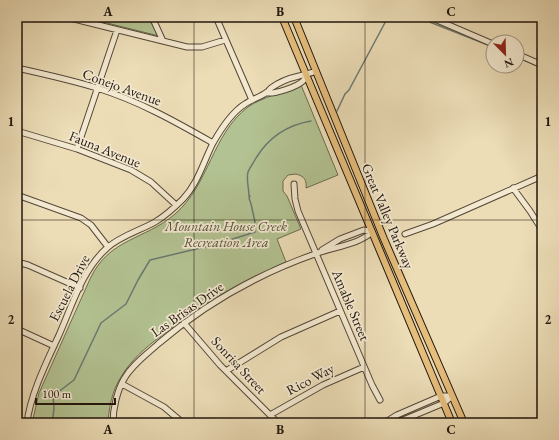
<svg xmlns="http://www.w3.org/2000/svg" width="559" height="440" font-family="'EB Garamond',serif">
<rect width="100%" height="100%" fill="#ecddb7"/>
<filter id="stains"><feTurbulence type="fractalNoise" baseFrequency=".005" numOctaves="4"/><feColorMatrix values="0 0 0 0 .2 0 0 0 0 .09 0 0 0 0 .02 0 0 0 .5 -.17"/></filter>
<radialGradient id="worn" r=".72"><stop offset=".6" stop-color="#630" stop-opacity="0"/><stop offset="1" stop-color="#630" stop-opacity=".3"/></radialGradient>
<!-- green -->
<path fill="#b3c292" stroke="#6a6c50" d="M94,17h54l11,19 -68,-17z
M301,85l37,90 -32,13c1,-8 -2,-12 -10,-14l-8,1 -5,6v10l4,5 14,33 -24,10 9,23c-45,20 -87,43 -125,74 -16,12 -30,24 -40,41 -9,14 -12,30 -13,46h-76l7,-30 51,-114c19,-41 55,-39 85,-65 34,-29 37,-80 73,-107 14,-10 37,-15 53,-22z"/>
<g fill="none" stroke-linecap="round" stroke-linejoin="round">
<!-- stream -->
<path stroke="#697971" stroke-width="1.5" d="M417,17l76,30
M517,57l25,11
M337,111l8,-17 4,-4 39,-73
M52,423l2,-14 -1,-13 21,-16 27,-57 25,-19 12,-24 12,-20 67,-16 38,-12 -1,-8 1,-2 -4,-18 -2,-6 1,-2h-1c0,-8 -3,-16 -1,-24 2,-5 6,-10 8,-14 13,-21 31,-33 55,-37"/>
<!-- minor casing -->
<g stroke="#534738" stroke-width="7">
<path id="minor" d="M66,17l121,30h15l23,-7
M152,17l11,24
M216,17l36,83
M430,17l63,27
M517,54l25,11
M17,68c27,6 54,12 80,20 42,13 79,34 116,55
M267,93c8,1 30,-6 36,-12 2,-2 3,-4 4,-6
M17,131l60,18 54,21 20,12 25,23
M17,138l2,-7
M77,149l40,-119
M294,184l1,15 3,12 74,174 8,15
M513,188l17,23 12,19
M17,195l64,23 10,7 17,22
M405,234l28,-10 109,-48
M322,250l18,-11 21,-8 3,-1 8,2
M17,262l11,3 52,23
M184,323l36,42 58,58
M17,329l37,17
M226,371l55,-34 59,-26
M122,384l42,23 19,16
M270,415l53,-30 41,-18
M27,423c3,-28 20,-62 32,-88 13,-29 23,-65 48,-87 13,-12 32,-17 48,-26 10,-6 19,-14 28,-23 15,-16 20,-36 30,-56 8,-14 19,-31 32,-39 7,-5 16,-7 22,-12 4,-3 0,-1 4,-4 7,-5 19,-10 28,-12 6,-2 11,-2 17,-5
M113,423c0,-14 4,-32 11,-44 8,-14 22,-24 34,-35 46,-39 100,-70 157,-90 18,-7 43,-9 57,-22
M384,423l13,-8 44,-19h11
M396,423l48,-20 8,-7"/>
</g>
<!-- major casing -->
<g stroke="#20150d" stroke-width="8">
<path id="major" d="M282,17l170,406
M294,17l90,222 80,184"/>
</g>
<!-- minor -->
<use href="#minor" stroke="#f3e9d0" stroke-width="5"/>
<!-- major -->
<use href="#major" stroke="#e6be7c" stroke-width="6"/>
</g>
<!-- grid -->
<path fill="none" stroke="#20150d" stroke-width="1" stroke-opacity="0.55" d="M194,17v406M365,17v406M17,220h525"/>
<g text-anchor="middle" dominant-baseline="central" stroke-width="3.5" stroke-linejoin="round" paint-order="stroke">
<!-- street labels -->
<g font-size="14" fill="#20150d" stroke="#f3e9d0">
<text transform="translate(122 87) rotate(20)">Conejo Avenue</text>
<text transform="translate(105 149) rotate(22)">Fauna Avenue</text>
<text transform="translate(388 216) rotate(67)">Great Valley Parkway</text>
<text transform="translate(69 288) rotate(-63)">Escuela Drive</text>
<text transform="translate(351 305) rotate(67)">Amable Street</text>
<text transform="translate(187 309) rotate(-35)">Las Brisas Drive</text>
<text transform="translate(239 365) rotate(47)">Sonrisa Street</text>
<text transform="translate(310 379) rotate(-28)">Rico Way</text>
</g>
<!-- park labels -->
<g font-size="14" font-style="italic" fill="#53523c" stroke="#f3e9d0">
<text x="226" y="226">Mountain House Creek<tspan x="226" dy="16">Recreation Area</tspan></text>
</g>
</g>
<!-- margin -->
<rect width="559" height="440" fill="none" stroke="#ecddb7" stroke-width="44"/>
<!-- north arrow -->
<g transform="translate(505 54) rotate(157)"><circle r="19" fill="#f3e9d0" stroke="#9f9482"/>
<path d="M0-3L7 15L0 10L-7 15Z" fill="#8f2418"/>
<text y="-6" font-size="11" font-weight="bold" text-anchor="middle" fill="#20150d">N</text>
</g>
<!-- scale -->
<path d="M36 398v6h79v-6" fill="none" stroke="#20150d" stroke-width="2"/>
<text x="42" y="398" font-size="12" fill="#20150d" stroke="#f3e9d0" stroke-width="3" paint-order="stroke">100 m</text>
<rect x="22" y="22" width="515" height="396" fill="none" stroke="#20150d" stroke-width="1.5"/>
<g font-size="13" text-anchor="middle" font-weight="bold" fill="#20150d">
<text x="108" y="16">A</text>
<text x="280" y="16">B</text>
<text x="451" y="16">C</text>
<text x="11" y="126">1</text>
<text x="548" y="126">1</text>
<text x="11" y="324">2</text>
<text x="548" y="324">2</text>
<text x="108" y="434">A</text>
<text x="280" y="434">B</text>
<text x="451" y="434">C</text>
</g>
<rect width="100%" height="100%" filter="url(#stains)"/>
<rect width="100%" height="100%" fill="url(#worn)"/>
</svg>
